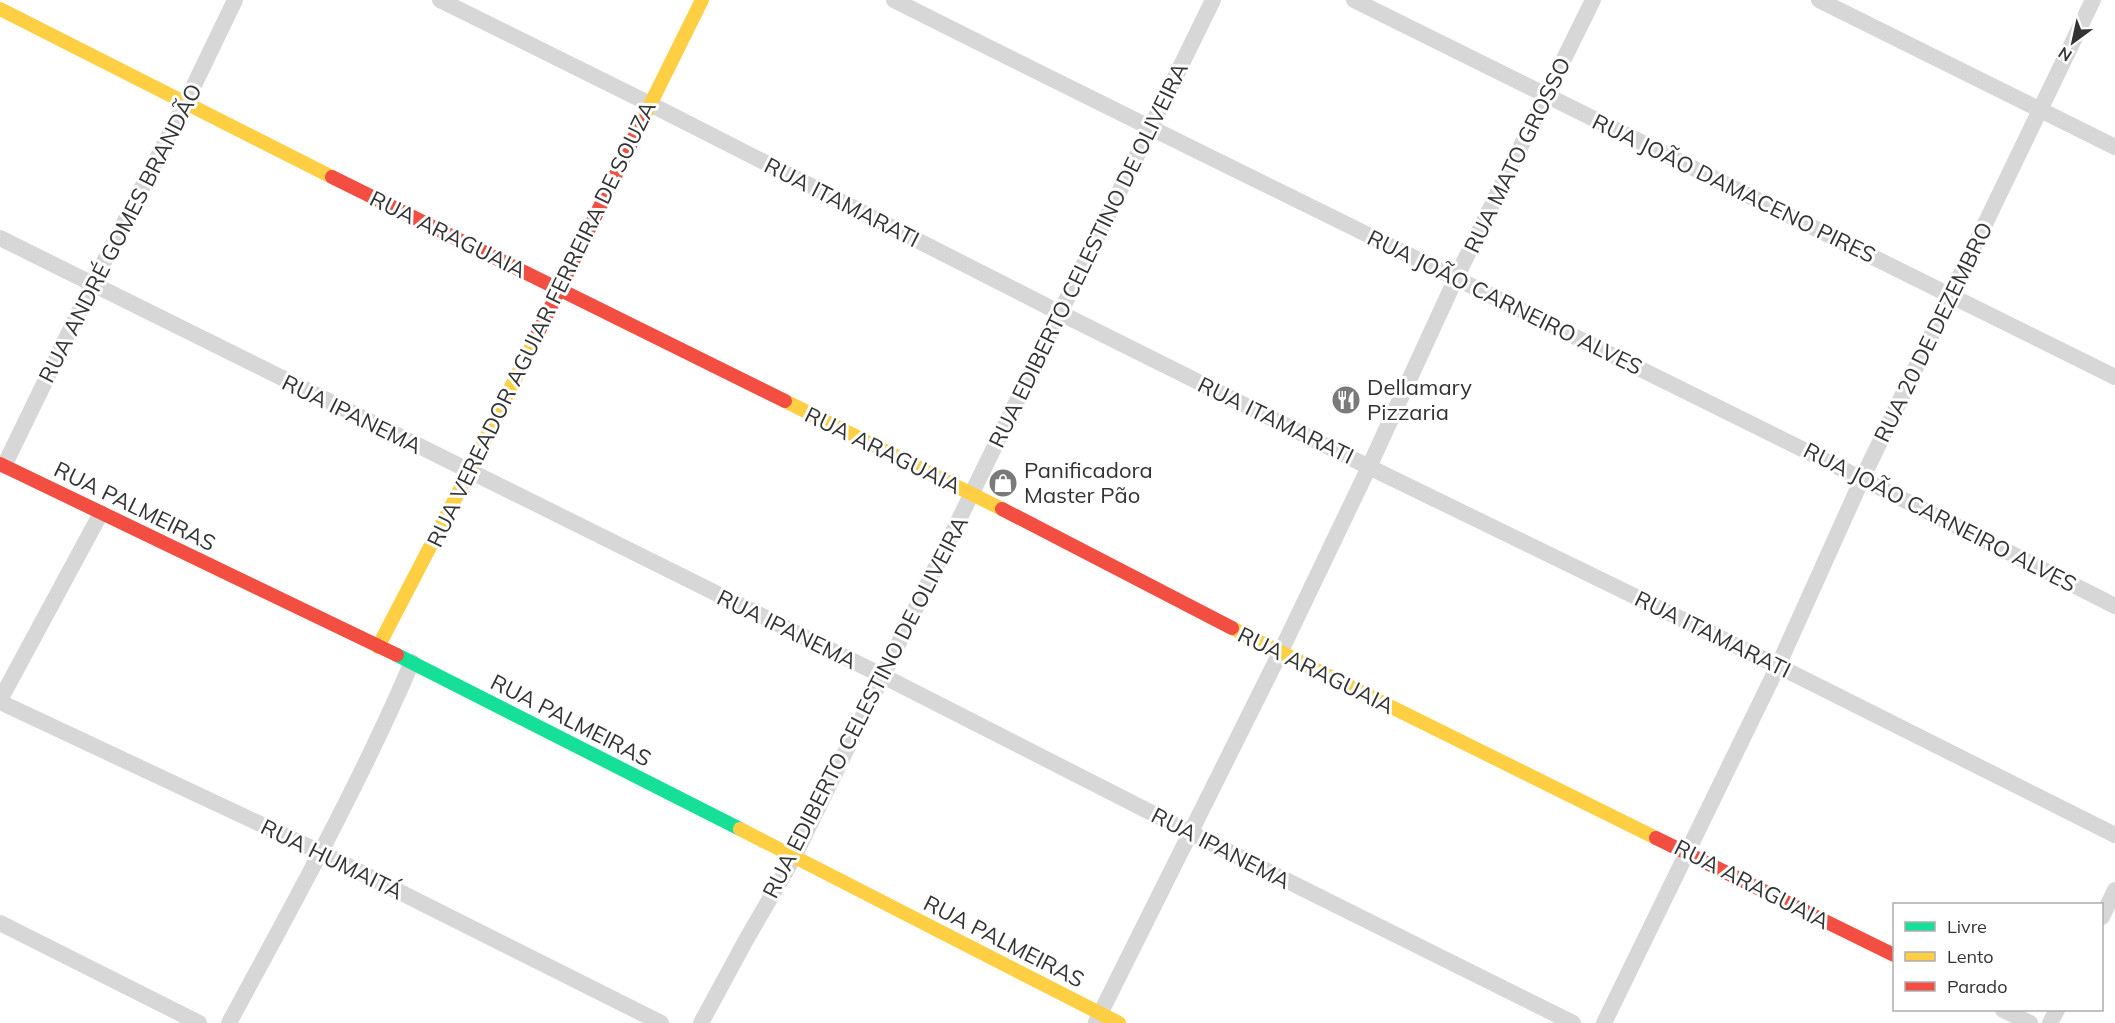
<svg xmlns="http://www.w3.org/2000/svg" width="2115" height="1023" font-family="Mulish,sans-serif">
<rect width="100%" height="100%" fill="#fff"/>
<g fill="none" stroke-linecap="round" stroke-linejoin="round">
<!-- street -->
<path stroke="#d7d7d7" stroke-width="16" d="M440,0l210,104 410,209 309,154 409,199 337,169
M894,0c406,204 816,400 1221,606
M1354,0l761,377
M1819,0l296,147
M0,238l883,438 308,157 382,190
M4,466l88,-181 93,-181 50,-104
M0,700l101,-187
M0,702l320,150 341,171
M2102,917l13,-27
M0,923l199,100
M2003,1010l27,13
M1096,1022l184,-369 89,-186 87,-189 137,-278
M229,1023c64,-119 130,-237 183,-361
M701,1023l45,-83 48,-83 419,-857
M1604,1023l174,-357 85,-189 230,-477
M2050,1023l7,-13"/>
<!-- fast -->
<path stroke="#16e098" stroke-width="14" d="M397,655l343,174"/>
<!-- slow -->
<path stroke="#ffcf43" stroke-width="14" d="M0,9l332,168
M642,121l60,-121
M785,401l217,108
M1232,628l424,210
M378,647l91,-175 65,-131
M740,829l379,194"/>
<!-- jam -->
<path stroke="#f24e42" stroke-width="14" d="M332,177l453,224
M534,341l108,-220
M0,464l397,191
M1002,509l230,119
M1656,838l238,117"/>
</g>
<!-- icons -->
<defs>
<g id="restaurant-disc" transform="scale(1.5)"><circle r="9.5" fill="#7a7a7a" stroke="#fff"/><path d="M-5-6h1v4h1v-4h1v4h1v-4h1v5L-1.5 .5V6h-2V.5L-5-1ZM5-6V6H3V1.5H1.5Q1.5-4 5-6Z" fill="#fff"/></g>
<g id="shop-disc" transform="scale(1.5)"><circle r="9.5" fill="#7a7a7a" stroke="#fff"/><path d="M-5-2.5h2.3a2.7 3.5 0 0 1 5.4 0H5L5.5 6h-11ZM-1.5-2.5h3a1.5 2.3 0 0 0-3 0Z" fill="#fff"/></g>
</defs>
<g fill-rule="evenodd">
<use href="#restaurant-disc" x="1346" y="400"/>
<use href="#shop-disc" x="1003" y="483"/>
</g>
<g text-anchor="middle" dominant-baseline="central" stroke-width="6" stroke-linejoin="round" paint-order="stroke">
<!-- street labels -->
<g font-size="22" fill="#333" stroke="#fff">
<text transform="translate(1517 155) rotate(-64)">RUA MATO GROSSO</text>
<text transform="translate(1734 188) rotate(26)">RUA JOÃO DAMACENO PIRES</text>
<text transform="translate(842 202) rotate(27)">RUA ITAMARATI</text>
<text transform="translate(120 233) rotate(-63)">RUA ANDRÉ GOMES BRANDÃO</text>
<text transform="translate(448 234) rotate(26)">RUA ARAGUAIA</text>
<text transform="translate(1088 255) rotate(-64)">RUA EDIBERTO CELESTINO DE OLIVEIRA</text>
<text transform="translate(1505 302) rotate(26)">RUA JOÃO CARNEIRO ALVES</text>
<text transform="translate(541 324) rotate(-64)">RUA VEREADOR AGUIAR FERREIRA DE SOUZA</text>
<text transform="translate(1933 332) rotate(-64)">RUA 20 DE DEZEMBRO</text>
<text transform="translate(352 414) rotate(26)">RUA IPANEMA</text>
<text transform="translate(1276 420) rotate(26)">RUA ITAMARATI</text>
<text transform="translate(883 450) rotate(26)">RUA ARAGUAIA</text>
<text transform="translate(135 506) rotate(26)">RUA PALMEIRAS</text>
<text transform="translate(1940 517) rotate(27)">RUA JOÃO CARNEIRO ALVES</text>
<text transform="translate(787 629) rotate(26)">RUA IPANEMA</text>
<text transform="translate(1713 634) rotate(26)">RUA ITAMARATI</text>
<text transform="translate(1316 670) rotate(26)">RUA ARAGUAIA</text>
<text transform="translate(865 707) rotate(-63)">RUA EDIBERTO CELESTINO DE OLIVEIRA</text>
<text transform="translate(571 720) rotate(27)">RUA PALMEIRAS</text>
<text transform="translate(1221 848) rotate(27)">RUA IPANEMA</text>
<text transform="translate(332 859) rotate(26)">RUA HUMAITÁ</text>
<text transform="translate(1752 884) rotate(27)">RUA ARAGUAIA</text>
<text transform="translate(1004 941) rotate(27)">RUA PALMEIRAS</text>
</g>
<!-- poi labels -->
<g font-size="22" fill="#333" stroke="#fff" text-anchor="start">
<text x="1367" y="387">Dellamary<tspan x="1367" dy="25">Pizzaria</tspan></text>
<text x="1024" y="470">Panificadora<tspan x="1024" dy="25">Master Pão</tspan></text>
</g>
</g>
<!-- legend -->
<rect x="1893" y="903" width="210" height="108" fill="#ffffff" stroke="#adadad" stroke-width="1.5"/>
<rect x="1905" y="922" width="30" height="9" fill="#16e098" stroke="#adadad" stroke-width="1.5"/>
<text x="1947" y="933" font-size="18" fill="#333333">Livre</text>
<rect x="1905" y="952" width="30" height="9" fill="#ffcf43" stroke="#adadad" stroke-width="1.5"/>
<text x="1947" y="963" font-size="18" fill="#333333">Lento</text>
<rect x="1905" y="982" width="30" height="9" fill="#f24e42" stroke="#adadad" stroke-width="1.5"/>
<text x="1947" y="993" font-size="18" fill="#333333">Parado</text>
<!-- north arrow -->
<g transform="translate(2073 42) rotate(213)" stroke="#ffffff" stroke-width="4.5" paint-order="stroke">
<path d="M0-4.5L10 22L0 15L-10 22Z" fill="#333333"/>
<text y="-9" font-size="16" font-weight="bold" text-anchor="middle" fill="#333333">N</text>
</g>
</svg>
